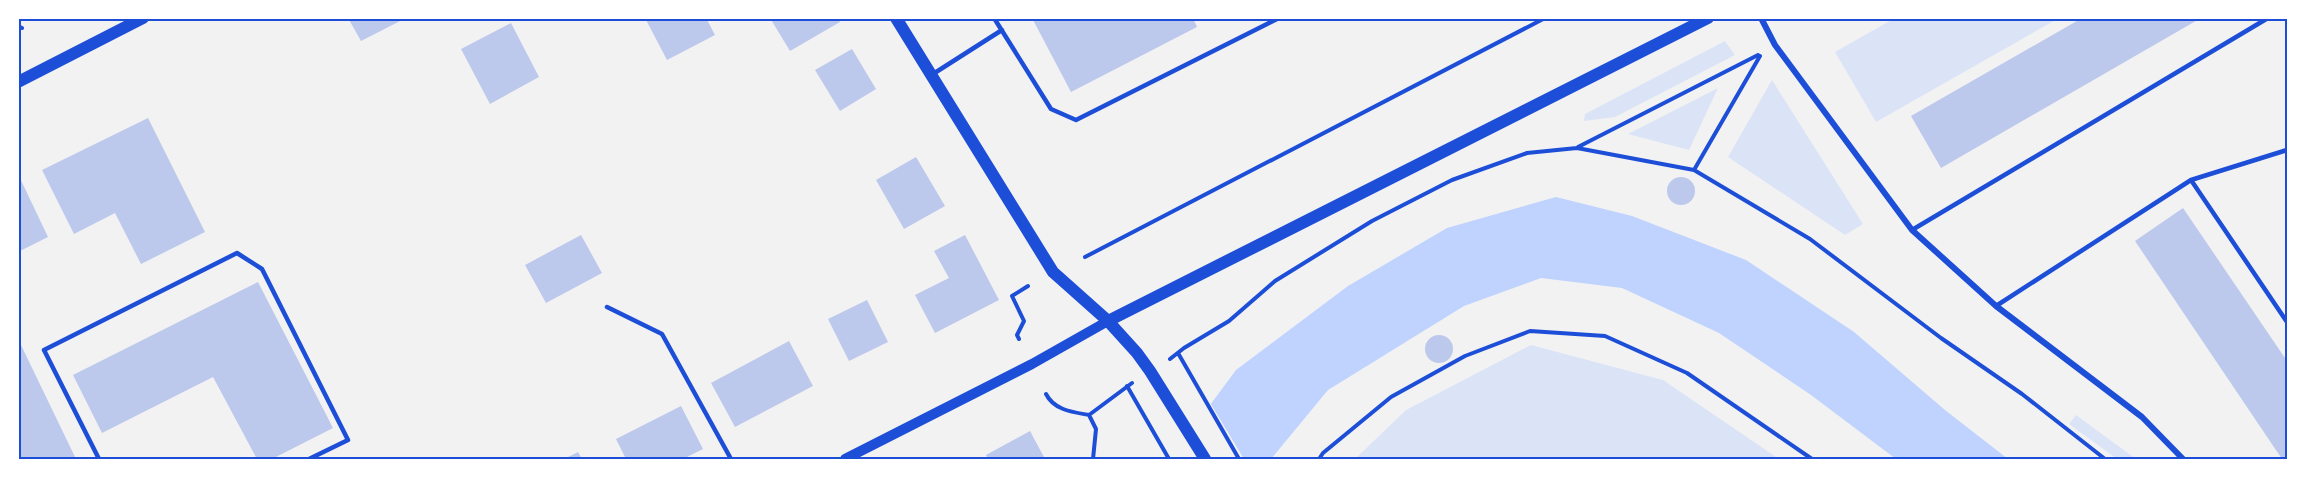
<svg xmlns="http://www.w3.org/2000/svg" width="2305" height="477" font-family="'Noto Serif',serif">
<rect width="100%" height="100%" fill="#f2f2f2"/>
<!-- green -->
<path fill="#dbe4f7" d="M1895,18h164l-183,104 -41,-70z
M1725,41l10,14 -120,62 -31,4 1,-7z
M1772,80l91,144 -18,11 -117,-78z
M1718,88l-29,62 -61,-16z
M1531,345l132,35 116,79h-424l51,-49z
M2076,415l60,44h-19l-48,-35z"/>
<!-- water -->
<path fill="#bfd3fe" d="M1556,197l76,19 114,44 108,72 91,78 63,49h-112l-85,-64 -92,-62 -97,-45 -81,-10 -77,28 -136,84 -57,69h-101l66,-89 112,-84 99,-58z"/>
<!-- pier -->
<path fill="#f2f2f2" d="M1209,401l35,58h-77v-2z"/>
<!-- building -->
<path fill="#bdc9ec" d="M348,18h58l-45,23z
M645,18h61l9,17 -48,25z
M770,18h67l3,4 -50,29z
M1032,18h161l4,9 -126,65z
M2082,18h119l-260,150 -30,-52z
M511,23l28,54 -49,27 -29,-55z
M852,49l24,40 -36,22 -25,-41z
M148,118l57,114 -64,32 -26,-51 -41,21 -32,-64z
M916,157l29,49 -41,23 -28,-49z
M18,174l30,63 -30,15z
M1667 191a14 14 0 1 1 28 0a14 14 0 1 1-28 0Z
M2183,208l104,153v98h-5l-147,-218z
M581,235l21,38 -56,30 -21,-38z
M965,235l34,65 -64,33 -20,-38 34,-17 -15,-27z
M258,282l75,146 -61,31h-15l-44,-82 -111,56 -29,-58z
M867,300l21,42 -39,19 -21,-42z
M1425 349a14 14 0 1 1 28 0a14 14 0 1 1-28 0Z
M789,341l24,45 -78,41 -24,-44z
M21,345l55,114h-58v-113z
M681,406l22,43 -20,10h-57l-10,-20z
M1030,431l15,28h-57l-2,-4z
M578,452l4,7h-18z"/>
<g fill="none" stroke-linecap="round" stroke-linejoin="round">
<!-- path -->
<path stroke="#1d4ed8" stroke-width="4" d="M18,26l4,2
M1578,147l180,-92
M1694,170l66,-114
M1085,257l460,-239
M1019,339l-2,-4 7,-14 -12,-25 16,-10
M1178,353l61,106
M1170,359l14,-11 45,-27 46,-40 97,-60 80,-41 75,-27 50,-5 117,22 116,69 131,99 81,56 83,65
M1127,386l42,73
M1046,394c8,16 26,18 43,21l43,-32
M1089,415l7,14 -3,30
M1319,459l4,-6 68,-56 74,-41 65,-25 75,5 82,37 125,86"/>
<!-- service -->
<path stroke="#1d4ed8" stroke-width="4.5" d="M994,18l57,91 25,11 203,-102
M933,74l69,-44
M2191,180l96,142
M1912,230l356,-212
M1996,306l195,-126 96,-30
M607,307l55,27 69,125
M99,459l-55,-109 193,-97 25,16 86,171 -39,19"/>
<!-- minor -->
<path stroke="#1d4ed8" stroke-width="6" d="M1761,18l14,27 137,185 84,76 146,111 41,42"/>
<!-- tertiary -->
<path stroke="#1d4ed8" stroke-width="10" d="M845,459l187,-95 76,-43"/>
<!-- secondary -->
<path stroke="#1d4ed8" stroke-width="12" d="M896,18l157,254 55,49 29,32 13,18 55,88
M18,82l125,-64
M1108,321l600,-303"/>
</g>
<!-- border -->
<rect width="2305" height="477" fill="none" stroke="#ffffff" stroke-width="39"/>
<rect x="20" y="20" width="2266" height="438" fill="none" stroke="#1d4ed8" stroke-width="2"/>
</svg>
